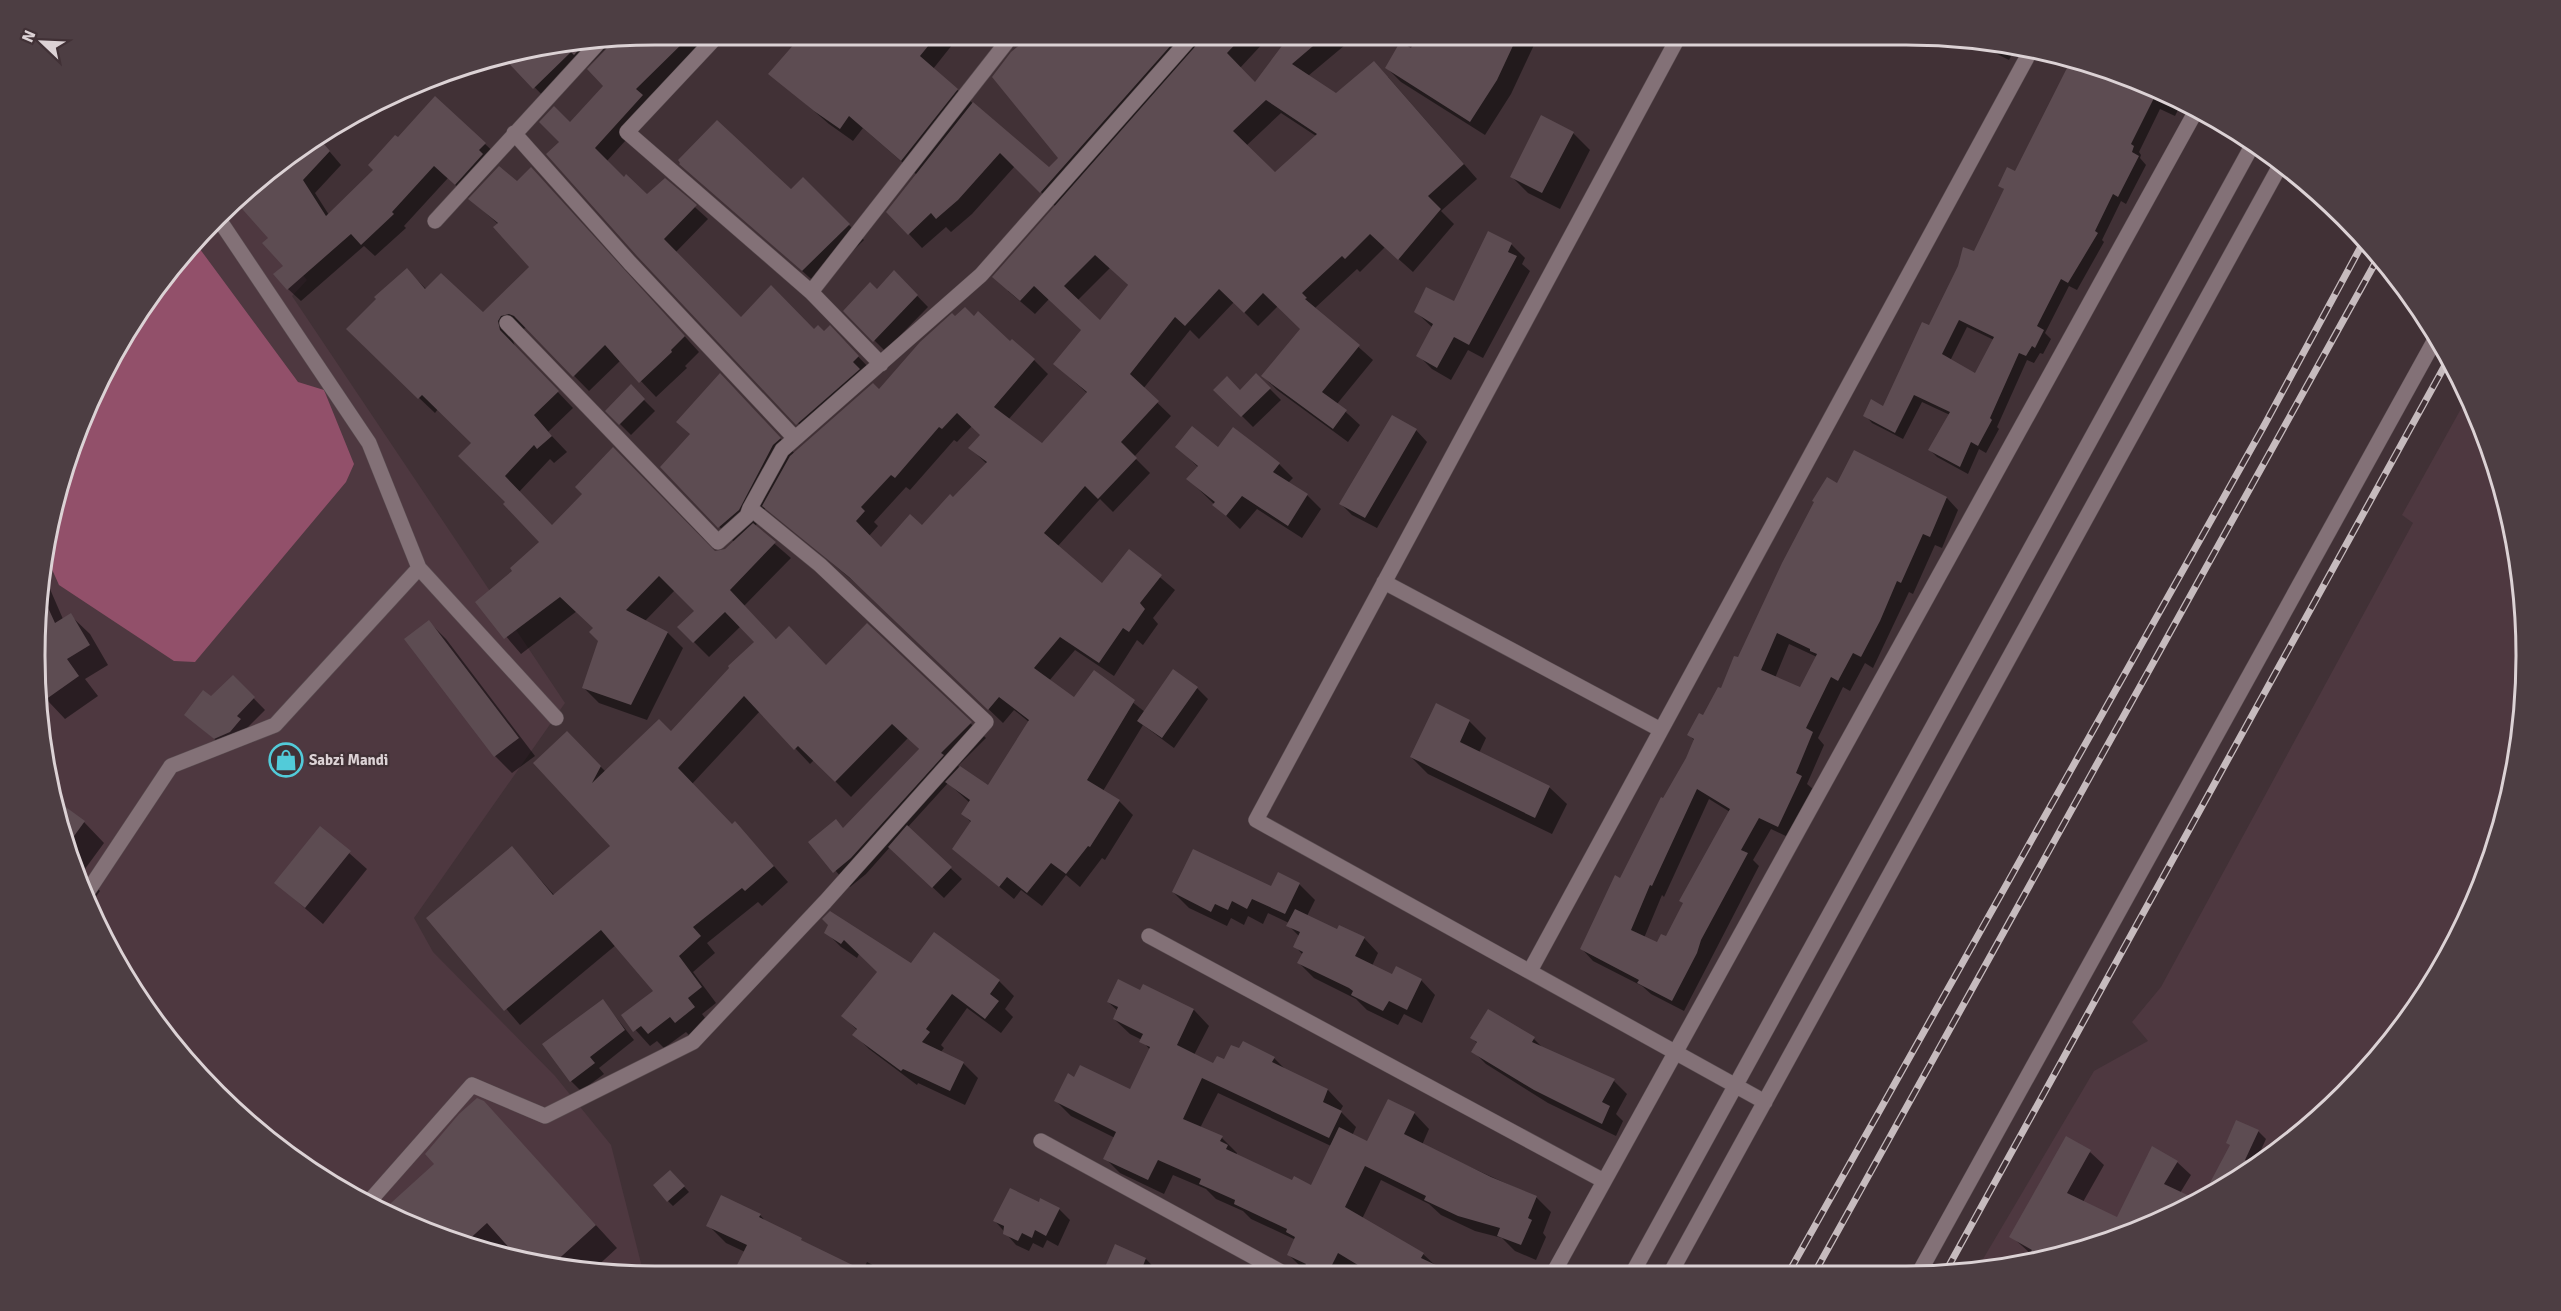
<svg xmlns="http://www.w3.org/2000/svg" width="2561" height="1311" font-family="Signika,sans-serif">
<rect width="100%" height="100%" fill="#413136"/>
<!-- built -->
<path fill="#4e3840" d="M239,199l68,81 -15,16 273,407 -151,215 19,34 122,124 56,69 33,130h-29l-121,-20 -113,-43 -103,-64 -89,-83 -50,-65 -57,-107 -26,-77 -20,-120v-81l20,-120 26,-77 57,-107 50,-65z
M2467,398l27,58 27,119v121l4,2 -20,119 -43,113 -89,135 -90,83 -140,81 -156,42h-11l118,-200 54,-30 -16,-19 29,-35 252,-464 -11,-8z"/>
<!-- water -->
<path fill="#92506a" d="M194,241l104,141 26,8 30,74 -8,18 -151,180 -21,-1 -115,-76 -13,-29 10,-61 26,-77 57,-107z"/>
<!-- shadow -->
<path fill="#0007" fill-rule="evenodd" d="M656,34l54,1 -56,74 -47,52 17,18 23,17 18,-16 43,39 -33,34 66,66 83,14 6,-6 40,42 -6,6 7,7 -62,54 -248,-294 9,-18 35,-38 6,-43 -29,29 -3,-3 -32,31 -44,-45 32,-9z
M804,35h156l-27,34 116,100 11,-11 -48,-105 22,-18h234l-2,5 -26,28 15,16 37,-49h65l-49,41 28,19 52,-18 89,102 -36,32 13,13 -41,48 -28,-25 -25,25 -3,-3 -42,39 58,52 -36,44 23,21 -12,17 -71,-52 -14,-14 39,-47 -24,-23 -20,20 -24,-24 -35,37 -9,-9 -47,59 28,27 -37,41 16,16 -37,39 -13,-13 -42,47 45,39 26,-34 46,39 -22,28 5,6 -15,21 -6,-5 -23,36 -39,-26 -26,31 25,19 20,-28 51,40 52,-24 11,11 -34,49 -31,-23 -40,66 16,10 14,14 -28,45 -3,-2 -22,29 -14,-12 -24,31 -21,-16 -7,9 -60,-50 18,-26 -9,-9 7,-11 -22,-20 -41,45 55,51 -18,19 -54,-51 -24,27 -16,13 -40,-45 34,-13 76,-79 -12,-12 -57,59 -37,-37 -4,4 -50,-53 -68,73 40,42 18,13 38,43 -26,24 -4,-4 -51,41 8,10 -22,19 23,31 -14,11 7,9 -18,14 -5,-5 -22,16 -7,-7 -7,5 -27,-30 32,-25 -39,-46 -96,80 -91,-107 83,-70 43,48 57,-50 -45,-113 39,39 65,-39 85,-91 -15,-16 -32,31 -30,-30 17,-16 -21,-21 -30,31 23,12 15,15 -36,72 -48,-17 -15,-15 16,-47 -5,-12 -18,-18 -56,43 -44,-52 37,-30 27,-30 -34,-40 -34,-59 -35,-34 -3,4 -72,-68 44,-75 19,19 57,26 48,-48 -33,-43 -28,-25 47,-16 30,2 152,167 -14,14 2,2 -31,29 -35,-37 -32,31 -59,-60 -4,-3 -10,3 -4,6 3,10 58,61 -25,24 19,20 -13,11 -4,-4 -31,33 33,35 162,26 11,-2 9,-9 -72,-75 74,-76 59,63 84,-63 76,-73h19l60,42 14,14 -40,46 34,25 46,-51 -33,-30 27,-34 -33,-31 -14,15 -27,-23 48,-84 -41,-41 -43,48 -21,18 -5,-5 -24,21 -13,-14 8,-59 -54,-47 -10,13 -24,-17 -59,-51zM1281,113l35,23 -41,38 -29,-28zM1110,268l19,18 -29,36 -23,-21zM972,426l10,9 -12,13 17,16 -34,35 -31,28 -41,22 -12,-13 9,-10 -4,-4 32,-35 4,3 44,-50 3,2zM766,507l99,84 138,132 11,-13 15,12 -41,65 -30,-21 28,-28 -16,-15 -143,-56 -50,-27 -33,-34 47,-48 -36,-31z
M1455,35h69l10,10 -23,49 -26,41 -84,-53 -14,-14 24,-18 39,-4z
M1604,35h19l-4,8z
M1981,42l35,5 -7,13 -20,-10z
M2074,58l109,42 -8,16 -15,-7 -21,43 2,3 -1,3 6,7 -15,29 -5,10 -5,-3 -19,39 2,2 -27,48 -8,-4 -24,47 6,6 -8,15 -3,-1 -6,10 -7,-3 -30,67 2,2 -13,24 -7,-4 -11,25 -31,-17 -8,-8 21,-34 -28,-13 -19,37 -31,-16 -7,-8 18,-7 92,-155 30,-63 -5,-5 15,-12zM1967,327l27,13 -18,35 -26,-14z
M1573,133l17,17 -30,59 -32,-16 -17,-17z
M485,144l13,12 -7,8 4,3 -27,30 -20,-19 -44,48 2,2 -31,28 -11,-10 -63,55 -13,-12 -3,-23 -15,-28 -33,-37 45,-41 2,1 40,-16 17,20 -26,28 14,22 46,-45z
M681,164l110,27 12,-12 61,61 -46,45z
M1489,233l23,12 13,13 -3,6 8,7 -47,87 -15,-8 -17,30 -19,-11 -14,-14 15,-27 -17,-16 39,-9z
M894,272l34,35 -43,44 -40,-40 32,-20z
M1256,375l25,25 -28,27 -37,-37 24,2z
M631,387l24,24 -24,24 -24,-24z
M1393,417l23,13 11,12 -50,86 -25,-13 -11,-11z
M1177,447l41,2 61,15 14,14 -5,5 19,12 14,14 -19,29 -45,-29 -17,20 -52,-50 10,-12z
M1838,485l109,13 11,12 -16,38 -7,-3 -22,49 -4,-2 -36,76 -8,-5 -15,28 -7,-4 -25,51 6,7 -17,39 6,5 -23,49 -19,-9 -18,31 6,6 -75,145 -33,-17 -9,-8 -49,-25 -11,-12 105,-190 8,-18 -6,-6 33,-45zM1789,644l28,13 -17,32 -25,-11zM1709,799l21,13 -64,126 -9,6 -13,-6 18,-43 2,2z
M43,573l20,46 7,-4 20,19 18,31 -23,14 13,17 -33,23 -17,-18 -3,2 -9,-10v-14l2,-1 -2,-2v-61z
M429,622l17,17 89,117 -23,17 -17,-17 -89,-117z
M233,677l32,33 -18,18 4,3 -25,18 -40,-34 25,-17z
M1469,721l17,17 -7,15 71,35 17,16 -15,30 -124,-60 -17,-17z
M53,799l31,23 20,21 -22,30 18,18 -11,15 -7,-13 -26,-77z
M321,828l46,41 -44,55 -47,-41z
M1299,884l16,16 -8,16 31,15 26,7 14,15 -6,13 21,10 28,4 14,15 -13,28 -18,-9 -6,11 -31,-15 -11,-11 -42,-21 -15,-15 4,-8 -8,-9 5,-9 -12,-12 1,-2 -21,-10 -5,11 -15,-8 -4,9 -13,-7 -4,8 -38,-18 -16,-16 98,-4z
M826,932l86,33 22,-31 65,47 15,15 -9,13 8,8 -12,16 -34,-25 -26,37 3,3 -3,4 22,11 15,15 -13,27 -47,-22 -1,2 -48,-36 -15,-15 3,-4 -14,-14 35,-44 -19,-18 -2,4 -16,-11z
M1144,986l50,24 15,16 -15,29 20,10 11,-4 49,-3 12,12 42,20 15,16 -3,5 16,16 -4,9 16,7 46,-30 15,16 -7,16 114,52 15,15 -8,21 3,4 -10,23 -21,-9 -13,-13 -27,-7 -34,-16 -12,-11 -48,-24 -19,39 61,35 14,13 11,6h-85l-10,-5 -2,5h-40l-7,-3 -16,-16 8,-14 -45,-21 -8,-8 -27,-12 -10,-10 -33,-14 -9,19 -44,-21 -15,-15 10,-20 -44,-22 -15,-15 19,-22 55,12 20,-41 -8,-10 -12,-6 -16,-15 4,-8 -10,-9 33,-10zM1218,1093l113,53 -20,41 -18,-5 -57,-27 1,-2 -15,-15 -22,-10z
M603,1001l31,39 -35,28 5,6 -23,17 -10,-10z
M1472,1038l62,1 11,11 69,31 13,13 -11,20 7,7 -7,15 -68,-33 -62,-39 -13,-13 5,-7z
M483,1102l134,146 -25,23 -69,-11 -13,-15 -12,11 -4,-1 -111,-42 53,-49z
M2258,1131l8,8 -12,26 -28,16 -9,-8z
M2090,1152l14,13 -21,37 34,17 60,-57 14,13 -11,18 15,7 -52,29 -116,31 4,-6 -20,-18z
M675,1177l14,15 -16,14 -5,-5z
M1039,1204l20,5 11,11 -12,26 -11,-6 -4,8 -10,-5 -4,8 -13,-6 -21,-24z
M760,1215l7,8 95,49 5,-10 23,12 -156,1 11,-23 -19,-9 -18,-18z
M1146,1259l14,15h-54z"/>
<!-- building -->
<path fill="#5d4c52" fill-rule="evenodd" d="M656,34l35,1 -55,54 7,6 -48,53 29,29 2,-3 21,20 18,-16 32,27 -33,34 77,78 30,-32 43,44 4,-4 6,6 6,-6 29,31 -6,6 7,7 -64,56 -159,-169 -91,-102 13,-12 -20,-20 15,-16 16,16 33,-36 -16,-17 21,-22 2,-8z
M802,35h135l-17,21 38,33 -57,72 -52,-45 -9,13 -26,-18 -46,-37z
M1032,35h148l-140,158 -40,-40 -42,47 -22,19 -5,-6 -23,22 -22,-23 87,-110 76,65 9,-9 -66,-81 19,-25z
M1203,35h41l-17,18 28,29 35,-47h36l-34,29 44,29 38,-32 90,103 -36,32 13,13 -43,51 -28,-26 -25,25 -3,-3 -40,37 5,5 -2,1 55,46 -38,47 25,18 -14,19 -72,-53 39,-47 -37,-36 -19,20 -25,-24 -34,37 -10,-9 -45,57 29,27 -38,41 16,16 -39,41 -13,-13 -41,47 58,50 27,-34 33,26 -22,28 5,6 -16,23 -6,-4 -24,35 -39,-26 -26,31 40,29 20,-27 41,30 -48,80 33,20 -30,47 -2,-1 -22,28 -15,-11 -24,30 -20,-16 -8,10 -47,-38 19,-28 -10,-7 9,-14 -25,-18 15,-16 28,19 41,-65 -30,-23 -11,13 -139,-133 -87,-71 28,-50 83,-73 6,6 41,-47 32,-29 3,3 10,-9 9,9 4,-5 32,30 2,-2 23,20 -41,48 48,36 45,-51 -34,-28 28,-34 -47,-44 -14,15 -28,-24 208,-236zM1266,100l51,34 -42,38 -42,-41zM1095,255l33,30 -28,35 -36,-34zM957,413l23,22 -12,13 19,14 -34,35 -3,-3 -28,31 -12,-11 -29,33 -25,-26 9,-10 -4,-4 30,-32 4,3 44,-51 3,2z
M1417,35h16l16,9 5,-9h64l-21,45 -27,42 -85,-54 15,-26 11,6z
M587,41l-13,14 -3,-3 -38,37 -32,-34 34,-9z
M2079,60l33,13 -1,2 43,23 -23,46 3,2 -2,6 7,4 -21,41 -5,-3 -18,37 3,2 -30,50 -7,-4 -24,47 7,4 -9,18 -3,-2 -6,10 -7,-3 -29,65 2,2 -14,26 -7,-4 -11,25 -32,-17 22,-38 -36,-17 -19,38 -32,-17 8,-17 12,7 39,-84 7,3 29,-59 5,-19 11,4 30,-62 -6,-3 9,-19 8,4 54,-107 7,3zM1959,320l35,17 -19,36 -33,-19z
M435,96l51,47 -7,7 4,4 -28,31 -21,-19 -42,46 2,2 -33,31 -10,-11 -64,56 -14,-16 10,-8 -21,-23 6,-5 -32,-36 17,-16 2,3 29,-31 33,-22 13,15 -27,29 23,36 47,-46 -5,-5 27,-30 3,2z
M1541,115l33,17 -32,61 -32,-16z
M717,120l74,69 12,-12 47,47 -48,47 -123,-107 1,-1 -2,-3z
M499,166l18,15 14,-14 154,169 -14,14 1,2 -33,31 -34,-38 -32,32 -59,-61 -5,-2 -8,2 -3,5 2,9 59,61 -25,24 18,21 -15,13 -3,-4 -29,31 47,49 30,-31 -7,-7 38,-40 102,104 10,-2 28,-26 23,19 -46,48 46,49 13,-13 37,39 41,-42 105,99 -31,31 3,2 -93,103 -18,15 -25,-31 28,-23 7,9 76,-79 -27,-25 -57,58 -37,-36 -4,4 -50,-54 -66,72 54,56 3,-3 39,45 -29,25 -3,-3 -49,39 8,9 -22,20 23,31 -14,11 7,9 -20,16 -5,-6 -22,17 -7,-8 -8,6 -12,-17 32,-24 -52,-61 -97,81 -78,-93 86,-72 41,49 57,-49 -77,-83 34,-32 34,35 -9,17 67,-64 12,12 58,-63 -1,-2 26,-24 -29,-30 -32,31 -16,-16 17,-16 -35,-35 -33,34 42,22 -37,73 -49,-17 16,-47 -9,-9 4,-4 -33,-31 -56,42 -29,-37 37,-31 -2,-3 29,-26 -36,-38 2,-2 -47,-46 13,-13 -49,-48 -4,4 -72,-70 30,-30 -2,-2 33,-29 18,21 16,-16 42,39 46,-45 -36,-40 5,-4 -30,-24z
M1488,231l24,12 -4,9 9,4 -48,89 -15,-8 -17,31 -21,-12 17,-32 -19,-12 12,-25 28,14z
M894,270l24,25 -45,47 -30,-31 27,-29 7,7z
M720,373l61,65 -8,7 -34,65 -21,18 -58,-61 30,-33 -14,-12z
M1256,373l15,15 -30,29 -28,-27 14,-14 13,14z
M631,384l14,15 -26,26 -14,-14z
M1392,415l25,14 -52,89 -26,-14z
M1192,426l26,21 15,-20 47,36 -7,9 35,22 -20,32 -46,-30 -16,20 -14,-11 3,-3 -29,-23 12,-13 -23,-19z
M1854,450l93,47 -17,40 -7,-3 -22,49 -4,-2 -17,40 -19,36 -8,-4 -15,28 -7,-4 -25,51 7,4 -17,41 6,3 -24,51 -19,-9 -18,32 7,3 -47,87 -4,13 -25,48 -35,-18 2,-3 -59,-31 35,-74 5,3 41,-81 2,1 23,-40 8,-19 -7,-4 12,-22 4,2 15,-28 3,1 13,-32 4,1 44,-94 32,-61 -2,-1 15,-24 10,6zM1777,633l33,16v2l7,3 -17,33 -39,-17zM1697,789l33,20 -51,92 4,2 -17,33 -5,-2 -4,8 -26,-12 19,-45 2,1z
M40,590l15,33 16,-10 19,32 -23,14 12,17 -34,24 -9,-12v-73z
M429,620l90,118 -25,19 -90,-118z
M1173,669l25,18 -36,51 -25,-17z
M233,675l22,22 -18,19 4,3 -11,13 -16,7 -30,-24 19,-25 8,6z
M1436,703l34,17 -10,22 90,44 -15,32 -125,-61z
M52,797l33,24 -19,26 -10,-31z
M907,825l45,42 -20,21 -44,-41z
M320,826l31,25 -46,57 -31,-25z
M1193,849l78,37 7,-14 22,11 -15,31 -33,-15 -5,10 -15,-8 -4,9 -13,-6 -4,8 -39,-20z
M1295,909l42,20 2,-4 26,12 -10,19 37,18 4,-8 26,13 -15,31 -18,-9 -6,10 -32,-16 2,-4 -4,-3 -52,-25 6,-11 -10,-5 7,-15 -14,-6z
M830,911l81,52 23,-31 66,48 -10,14 9,7 -14,18 -33,-25 -26,35 4,3 -8,10 42,20 -14,29 -47,-22 -2,2 -49,-36 5,-6 -16,-13 36,-44 -33,-32 -3,4 -17,-11 4,-8 -6,-6z
M1118,979l22,11 3,-6 51,25 -17,36 36,18 4,-7 7,3 7,-14 8,3 4,-7 32,16 -3,5 56,27 -5,13 19,9 -13,27 -127,-60 -19,41 40,17 -3,5 8,4 -2,4 66,31 2,-4 17,9 28,-58 28,14 21,-42 27,13 -11,22 87,43 46,19 -9,22 4,2 -11,25 -24,-9 3,-8 -42,-12 -34,-16 2,-4 -61,-30 -20,41 79,46 -3,5 32,15h-82l-33,-20 -10,20h-13l-11,-5 2,-4 -19,-9 8,-18 -9,-5 1,-3 -53,-25 1,-4 -36,-16 2,-5 -43,-19 -10,20 -45,-21 13,-27 -62,-31 14,-28 6,4 6,-12 50,24 20,-42 -11,-5 4,-8 -30,-15 5,-12 -11,-5z
M603,999l22,31 -35,27 5,6 -25,19 -28,-38z
M1488,1009l47,28 -3,5 83,37 -13,23 8,4 -8,18 -68,-34 -63,-38 6,-10 -7,-4z
M477,1098l7,3 112,124 -44,40 -32,-5 -33,-37 -23,21 -83,-32 53,-48 -9,-10 34,-40z
M2236,1120l23,10 -14,30 9,5 -50,29 26,-49 -4,-2z
M2066,1136l25,14 -24,43 50,24 35,-71 26,15 -14,23 32,15 -53,30 -118,32 7,-11 -23,-13z
M670,1170l15,16 -18,16 -14,-17z
M1010,1188l29,14 1,-4 20,10 -14,28 -11,-6 -3,8 -10,-5 -4,8 -15,-7 1,-8 -11,-5z
M721,1195l40,19 -2,3 43,21 -1,2 70,34 -139,1 15,-30 -41,-19z
M1115,1244l31,14 -6,16h-38z"/>
<g fill="none" stroke-linecap="round" stroke-linejoin="round">
<!-- minor casing -->
<g stroke="#5a4d51" stroke-width="16">
<path id="minor" d="M718,35l-91,97 184,160 195,-249 -6,-8
M1679,36l-423,784 509,282
M514,133l116,130 161,171 7,2
M218,218l151,225 50,125 137,150
M435,221l166,-181
M811,292l70,72
M750,508l32,-58 199,-175 212,-240
M1384,582l277,148
M84,897l87,-131 104,-41 144,-157
M1149,936l455,245
M1530,971l501,-921
M1041,1141l242,132
M367,1204l105,-119 73,31 148,-74 132,-140 161,-180 -166,-157 -70,-57 -3,8 -29,26 -211,-219
M1920,1271l517,-935
M1554,1272l643,-1163
M1633,1272l620,-1128
M1671,1272l611,-1110
M968,1273l3,1"/>
</g>
<!-- minor -->
<use href="#minor" stroke="#837177" stroke-width="15"/>
<!-- rail casing -->
<g stroke="#c6bbbe" stroke-width="7">
<path id="rail" d="M1946,1271l503,-913
M1789,1272l476,-848 100,-185
M1815,1272l564,-1016"/>
</g>
<!-- rail -->
<use href="#rail" stroke="#413136" stroke-width="4.5" stroke-dasharray="14" stroke-linecap="butt"/>
</g>
<!-- icons -->
<defs>
<g id="shop-ring" transform="scale(1.725)"><circle r="9.5" fill="#413136" stroke="#52cbd9" stroke-width="1.5"/><path d="M-5-2.5h2.3a2.7 3.5 0 0 1 5.4 0H5L5.5 6h-11ZM-1.5-2.5h3a1.5 2.3 0 0 0-3 0Z" fill="#52cbd9"/></g>
</defs>
<g fill-rule="evenodd">
<use href="#shop-ring" x="286" y="760"/>
</g>
<g text-anchor="middle" dominant-baseline="central" stroke-width="4.5" stroke-linejoin="round" paint-order="stroke">
<!-- poi labels -->
<g font-size="15" font-weight="bold" fill="#dcd2d5" stroke="#413136" text-anchor="start">
<text x="309" y="760">Sabzi Mandi</text>
</g>
</g>
<!-- crop -->
<path d="M0 0H2561V1311H0ZM655 45H1906A610 610 0 0 1 2516 655V656A610 610 0 0 1 1906 1266H655A610 610 0 0 1 45 656V655A610 610 0 0 1 655 45Z" fill="#4d3e43" fill-rule="evenodd"/>
<path fill="none" stroke="#dcd2d5" stroke-width="3" d="M655 45H1906A610 610 0 0 1 2516 655V656A610 610 0 0 1 1906 1266H655A610 610 0 0 1 45 656V655A610 610 0 0 1 655 45Z"/>
<!-- north arrow -->
<g transform="translate(42 42) rotate(293)" stroke="#413136" stroke-width="4.5" paint-order="stroke">
<path d="M0-4.5L10 22L0 15L-10 22Z" fill="#dcd2d5"/>
<text y="-9" font-size="16" font-weight="bold" text-anchor="middle" fill="#dcd2d5">N</text>
</g>
</svg>
